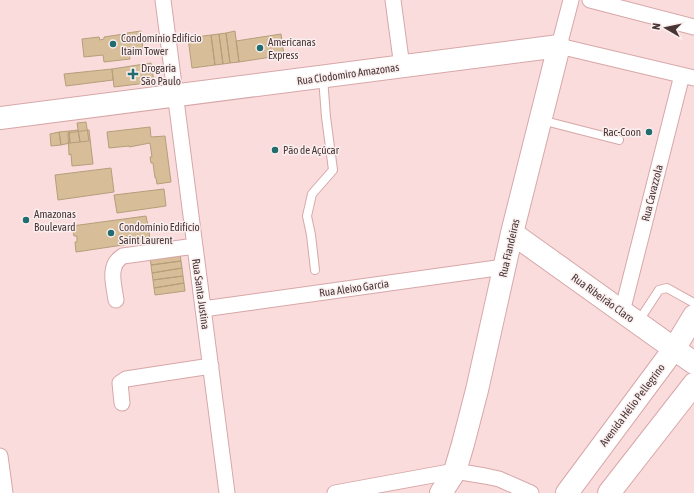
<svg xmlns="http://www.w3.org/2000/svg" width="694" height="493" font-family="'Asap Condensed',sans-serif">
<rect width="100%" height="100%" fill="#fbdcdc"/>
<!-- building -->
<path fill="#d7be99" stroke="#b69e7a" d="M141,31l2,18 -14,2 1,8 -26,3 -1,-7 -19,2 -2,-18 17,-2 1,3 4,-1v-2l20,-3v3l4,-1 -1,-3z
M235,31l4,31 -9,1 -4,-30z
M226,33l4,30 -7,1 -4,-30z
M219,34l4,30 -8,1 -4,-30z
M281,34l3,21 -45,7 -3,-21z
M211,35l4,30 -23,3 -4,-30z
M151,63l3,19 -40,5 -2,-18z
M112,69l1,11 -47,6 -2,-12z
M86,122l3,19 -9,1 -3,-19z
M150,127l1,10 14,-1 6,46 -14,2 -1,-6h-1l-2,-15h-2l-1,-6h2l-2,-14 -21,4v-1l-20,2 -2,-16z
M78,130l2,12 -10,1 -1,-12z
M89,130l4,34 -21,2 -1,-12 -2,1 -1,-22z
M69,131l1,12 -9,2 -2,-13z
M59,132l2,13 -10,1 -1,-12z
M111,168l3,24 -56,8 -3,-25z
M164,189l2,17 -49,7 -3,-18z
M146,216l2,10h-2l1,5h2l1,10 -74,11 -1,-10h2v-6h-3l-2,-10z
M180,254l1,7 -30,4 -1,-7z
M181,261l1,7 -30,5 -1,-8z
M182,268l1,8 -30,4 -1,-7z
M183,276l1,7 -30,5 -1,-8z
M184,283l1,8 -30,4 -1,-7z"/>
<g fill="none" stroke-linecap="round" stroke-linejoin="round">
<!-- lane casing -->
<g stroke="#d7a7a8" stroke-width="10">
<path id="lane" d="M541,120l78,20
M315,270l-4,-35 -4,-19 5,-22 21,-24 -7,-53 -3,-39
M638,322l21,-32 8,-2 27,15"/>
</g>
<!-- street casing -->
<g stroke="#d7a7a8" stroke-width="17">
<path id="street" d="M163,0l64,493
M393,0l9,67
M571,0l-12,46 135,32
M590,0l104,27
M116,300c-2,-15 -9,-35 7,-44l72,-10
M203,309l301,-42
M622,312l60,-237
M122,403l-2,-20 6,-4 85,-13
M0,456l5,37
M335,493l120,-22 30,5 14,3 32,14"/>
</g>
<!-- secondary casing -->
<g stroke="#d7a7a8" stroke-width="24">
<path id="secondary" d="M0,118l559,-72 -47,187 -35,157 -14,54 -8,27 -14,22
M512,233l182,130"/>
</g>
<!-- primary casing -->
<g stroke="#d7a7a8" stroke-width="24">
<path id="primary" d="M567,493l107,-144 20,-33
M609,493l85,-109"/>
</g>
<!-- lane -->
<use href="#lane" stroke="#fff" stroke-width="8"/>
<!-- street -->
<use href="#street" stroke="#fff" stroke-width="15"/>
<!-- secondary -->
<use href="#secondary" stroke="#fff" stroke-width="22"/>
<!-- primary -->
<use href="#primary" stroke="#fff" stroke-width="22"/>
</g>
<!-- markers -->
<g fill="#206c6e" stroke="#faefef" stroke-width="1.5">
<circle cx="113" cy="44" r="4"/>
<circle cx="260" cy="48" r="4"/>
<path d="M131 68h4v4h4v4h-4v4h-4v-4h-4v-4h4z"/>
<circle cx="649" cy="132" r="4"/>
<circle cx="275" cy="150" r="4"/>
<circle cx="26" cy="220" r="4"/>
<circle cx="111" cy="233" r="4"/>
</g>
<g text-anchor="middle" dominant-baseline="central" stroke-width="3" stroke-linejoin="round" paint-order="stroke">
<!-- poi labels -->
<g font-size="11" fill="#493536" stroke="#faefef" text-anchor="start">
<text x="121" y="38">Condomínio Edifício<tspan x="121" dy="13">Itaim Tower</tspan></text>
<text x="268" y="42">Americanas<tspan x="268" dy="13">Express</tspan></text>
<text x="141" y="68">Drogaria<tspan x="141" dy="13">São Paulo</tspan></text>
<text x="641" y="132" text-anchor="end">Rac-Coon</text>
<text x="283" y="150">Pão de Açúcar</text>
<text x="34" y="214">Amazonas<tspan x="34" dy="13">Boulevard</tspan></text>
<text x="119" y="227">Condomínio Edifício<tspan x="119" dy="13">Saint Laurent</tspan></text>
</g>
<!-- street labels -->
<g font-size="11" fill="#493536" stroke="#faefef">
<text transform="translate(348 74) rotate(-8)">Rua Clodomiro Amazonas</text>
<text transform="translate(652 193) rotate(-76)">Rua Cavazzola</text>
<text transform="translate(509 248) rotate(-77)">Rua Fiandeiras</text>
<text transform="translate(354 288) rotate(-8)">Rua Aleixo Garcia</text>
<text transform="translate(201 294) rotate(82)">Rua Santa Justina</text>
<text transform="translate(603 298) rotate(36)">Rua Ribeirão Claro</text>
<text transform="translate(632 405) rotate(-53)">Avenida Hélio Pellegrino</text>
</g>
</g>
<!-- north arrow -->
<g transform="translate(666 28) rotate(279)" stroke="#faefef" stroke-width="3" paint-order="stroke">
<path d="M0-3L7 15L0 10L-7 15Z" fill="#493536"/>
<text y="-6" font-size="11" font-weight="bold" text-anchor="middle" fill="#493536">N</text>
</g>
</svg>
